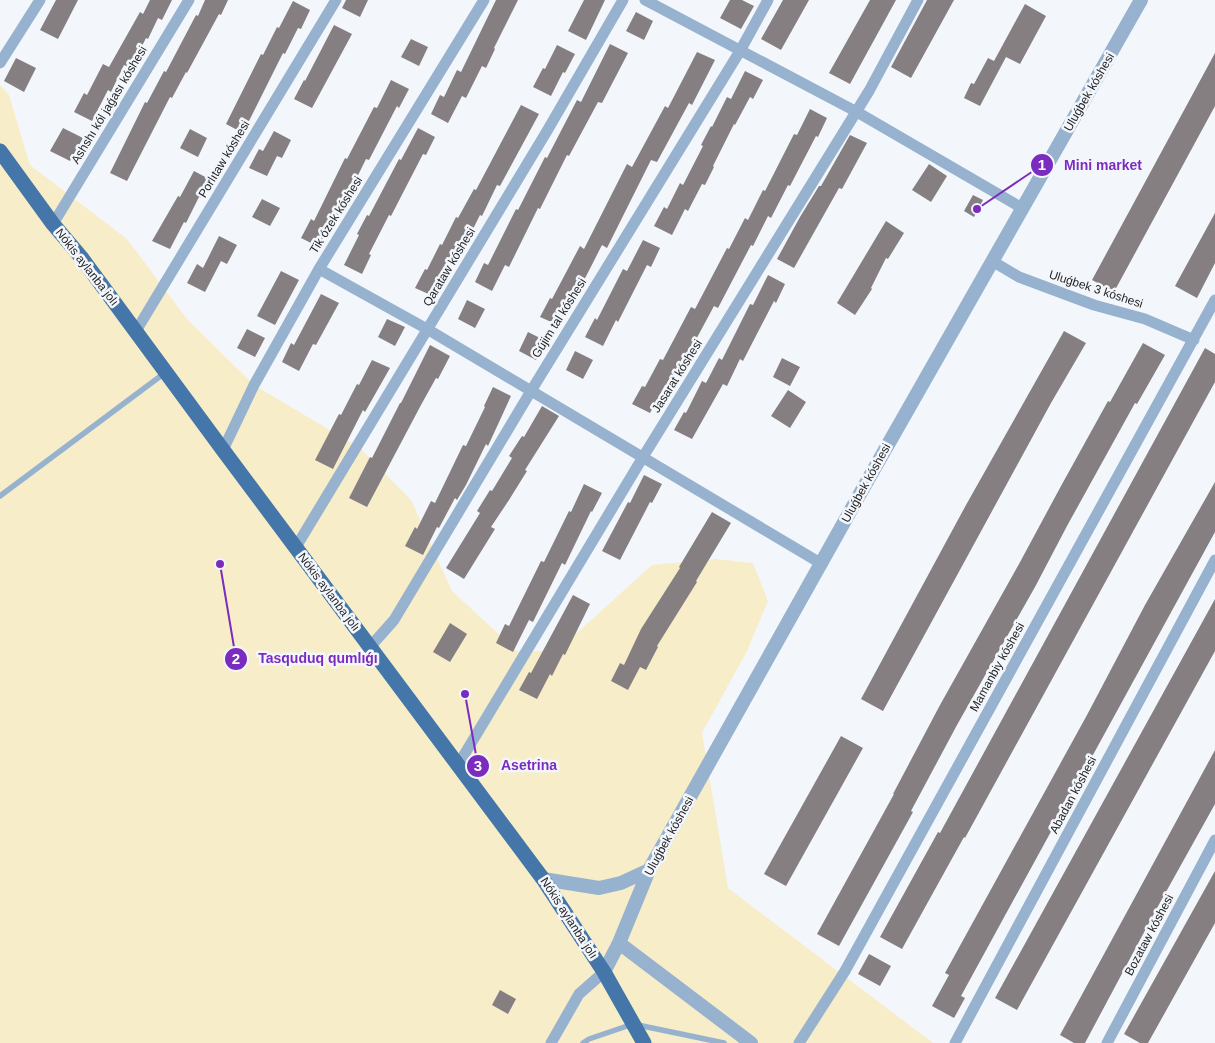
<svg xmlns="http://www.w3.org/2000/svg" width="1215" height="1043" font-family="Helvetica,sans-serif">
<rect width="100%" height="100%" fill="#f3f7fc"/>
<!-- sand -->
<path fill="#f7edc8" d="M0,85l9,10 21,70 97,74 60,80 67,66 106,63 51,52 41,91 65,60h40l95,-86 64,-6 37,4 15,38 -21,50 -45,82 26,155 205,155h-933z"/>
<!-- building -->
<path fill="#857f82" d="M56,0h22l-20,39 -18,-9z
M150,0h22l-10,20 -4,-2 -10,21 -2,-1 -15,30 -7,-3 -13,27 -3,-2 -16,31 -18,-9 10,-19 3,2 16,-31 6,3 31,-55 3,2z
M205,0h23l-7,15 -2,-1 -32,59 -1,-1 -14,26 -2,-1 -43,84 -17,-8 35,-71 2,1 17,-32 2,1 30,-57 2,1z
M346,0h22l-8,17 -18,-9z
M496,0h22l-24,48 1,1 -9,19 -4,-2 -16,32 -4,-2 -14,27 -17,-9 9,-19 4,2 13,-27 4,2z
M584,0h21l-19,40 -18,-9z
M730,0h12l12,6 -13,23 -21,-11z
M783,0h26l-28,50 -20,-11z
M870,0h26l-46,84 -21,-11z
M927,0h27l-43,78 -20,-11z
M293,1l17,9 -9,19 -3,-1 -13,26 -2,-1 -40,80 -17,-9 35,-70 2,1 14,-28 2,1z
M1025,4l21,12 -26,48 -14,-7 -26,49 -16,-8 7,-15 3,1 14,-26 6,3z
M636,12l17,9 -9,19 -18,-9z
M334,25l18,9 -40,74 -18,-9 10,-19 1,1z
M411,39l17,8 -9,19 -18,-9z
M610,44l18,9 -26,50 -4,-1 -29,54 -2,-1 -27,54 -2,-1 -29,59 -4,-2 -13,26 -17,-9 9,-19 4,2 28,-56 2,1 27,-53 2,1 30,-58 4,2z
M557,45l18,9 -10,19 -2,-1 -12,24 -18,-9 10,-19 2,1z
M697,52l18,8 -23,45 -3,-2 -32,59 -6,-2 -44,88 -5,-3 -27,53 -3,-1 -14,28 -18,-8 10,-19 2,1 28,-53 4,3 43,-85 5,3 33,-61 3,2z
M1215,53v53l-101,186 -22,-12z
M16,58l20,10 -12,24 -20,-11z
M745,71l18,9 -10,19 -3,-2 -15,28 -1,-1 -21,42 1,1 -9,18 -3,-1 -14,27 -3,-2 -13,26 -18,-9 10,-19 3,2 13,-26 3,2 20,-39 -2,-1 10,-19 1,1 15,-30 4,2z
M391,80l18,9 -10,19 -2,-2 -28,54 -3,-1 -28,57 -2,-1 -17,32 -18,-9 10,-19 3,2 31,-63 2,1 27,-52 3,1z
M521,105l18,9 -39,72 -3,-1 -15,31 -2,-1 -15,30 -3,-1 -29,52 -18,-8 10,-19 2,1 13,-26 2,1 14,-28 2,1 16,-29 2,1z
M810,109l17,9 -9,19 -2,-1 -26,50 -2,-1 -17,33 -3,-2 -15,30 -2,-1 -33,63 -4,-2 -29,54 -3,-1 -14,27 -3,-1 -15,28 -18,-9 10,-18 3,1 15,-28 3,1 28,-53 4,2 32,-61 2,1 16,-31 3,2 15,-30 2,1 29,-57 3,1z
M63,128l20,10 -13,23 -20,-10z
M418,128l17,9 -9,18 -3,-1 -32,62 -2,-1 -20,39 2,1 -9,19 -18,-9 15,-30 -2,-1 10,-19 2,1 30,-57 2,1z
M190,129l17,9 -9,19 -18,-9z
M274,131l17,9 -9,18 -5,-2 -10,20 -18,-8 10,-19 4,2z
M850,135l17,8 -25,46 -3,-1 -45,80 -17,-9 23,-42 19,-31h2z
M929,164l18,12 -16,26 -19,-12z
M194,171l17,9 -9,18 -3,-1 -13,26 -2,-1 -14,27 -18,-8 26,-45 2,1z
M973,195l10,5 -9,17 -10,-6z
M262,199l18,9 -10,18 -18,-9z
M1215,213v50l-18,35 -22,-12z
M886,221l18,12 -16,26 -2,-1 -15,30 1,1 -17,26 -18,-12z
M219,236l18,9 -10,19 -6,-3 -16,31 -18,-9 10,-19 6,4z
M643,240l17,8 -9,19 -4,-2 -29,57 -2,-2 -13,26 -18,-9 10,-19 2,2 26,-51 4,2z
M281,271l18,9 -24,45 -18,-9z
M768,275l17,9 -9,19 -2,-2 -31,60 -3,-2 -13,27 -4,-2 -31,55 -18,-9 10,-18 2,1 16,-32 4,2 13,-25 3,2 28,-56 3,1z
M321,294l18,9 -23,42 -3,-1 -14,27 -17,-9 9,-19 3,2z
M467,300l18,9 -10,19 -17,-9z
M387,319l18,8 -10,19 -17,-9z
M247,329l18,9 -10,19 -18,-9z
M1064,331l22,12 -35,60 -168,308 -22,-12 105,-194z
M528,332l18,9 -10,19 -17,-9z
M1143,343l22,12 -28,49 -2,-1 -68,123 -32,61 -78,138 -46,86 2,1 -74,134 -22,-12 77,-140h-1l47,-89 79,-141 42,-78 47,-85 2,1z
M430,345l20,11 -12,23 -2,-1 -15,27 -54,102 -18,-9 21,-41 2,1 28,-55h1z
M1205,348l10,6v28l-250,456 -1,-1 -15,27 -47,85 -22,-12 58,-105 2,1z
M575,351l18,9 -10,19 -17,-9z
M782,358l18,9 -10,19 -17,-9z
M372,360l18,8 -25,44 -2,-2 -30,59 -18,-9 24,-46 2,1 16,-31 2,1z
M493,387l18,9 -23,50 -2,-2 -20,41 -9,15 -2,-2 -16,30 -2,-1 -14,28 -18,-9 10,-19 2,2 14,-28 4,2 28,-58 3,1 19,-39 -1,-1z
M788,390l18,12 -16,26 -19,-12z
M542,406l17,10 -34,54 2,1 -18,29 -18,27 4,2 -31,50 -18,-11 34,-55 -3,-2 13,-21 2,1 20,-33 -3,-2 13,-20 2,1z
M644,475l18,9 -10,19 -2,-1 -30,58 -18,-9 26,-49 2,1z
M1215,482v50l-254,464 4,2 -11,20 -22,-12 17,-31 -4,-2 142,-258 58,-110z
M584,484l18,9 -10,19 -1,-1 -26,54 -3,-2 -29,59 -4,-2 -16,32 -17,-9 9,-19 4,2 32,-65 3,1 25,-51 2,1z
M712,512l19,11 -35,58 1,1 -40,64 1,1 -12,23 -6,-3 -12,23 -17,-9 9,-18 4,2 17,-36 39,-61 -1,-1z
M573,595l17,9 -25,51 -2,-1 -11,22 -2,-2 -13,25 -18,-9 10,-18 2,1z
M1215,599v52l-198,359 -22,-12z
M450,623l17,11 -17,28 -17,-10z
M841,736l22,12 -77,138 -22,-12z
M1215,750v54l-58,104 -72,135h-11l-14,-8z
M1215,871v52l-67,120h-8l-16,-9z
M869,954l22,12 -11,20 -22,-12z
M500,990l16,9 -8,15 -16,-9z"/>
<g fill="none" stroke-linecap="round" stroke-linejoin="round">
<!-- service -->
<path stroke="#97b2cf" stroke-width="5.5" d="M0,496l166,-124
M583,1043l6,-4 44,-15 91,19"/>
<!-- minor -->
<path stroke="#97b2cf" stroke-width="11" d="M645,0l212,112 165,96
M0,63l40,-63
M53,224l136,-224
M992,261l27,16 75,28 51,14 49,21
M319,269l108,60 395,235
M136,331l200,-331
M223,450l31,-65 65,-116 165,-269
M296,547l251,-416 76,-131
M370,647l24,-27 137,-229 209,-340 28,-51
M458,765l185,-308 226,-366 49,-91
M551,1043l28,-49 25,-22
M799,1043l46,-72 370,-671
M955,1043l260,-483
M1107,1043l108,-203"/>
<!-- tertiary -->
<path stroke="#97b2cf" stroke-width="14" d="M543,879l56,9 22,-5 28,-13
M619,943l132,100
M604,972l15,-29 30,-73 212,-378 280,-492"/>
<!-- primary -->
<path stroke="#4476aa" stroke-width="15" d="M0,151l53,73 28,33 142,193 320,429 61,93 40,71"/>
</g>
<g text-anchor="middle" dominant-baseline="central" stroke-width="5" stroke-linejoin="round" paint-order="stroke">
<!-- street labels -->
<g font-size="12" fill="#252628" stroke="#f3f7fc">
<text transform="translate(1089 92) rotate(-60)">Uluǵbek kóshesi</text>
<text transform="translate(109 105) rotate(-59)">Ashshı kól jaǵası kóshesi</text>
<text transform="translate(224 159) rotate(-59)">Porlıtaw kóshesi</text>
<text transform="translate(336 215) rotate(-58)">Tik ózek kóshesi</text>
<text transform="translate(87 267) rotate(52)">Nókis aylanba jolı</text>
<text transform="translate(449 267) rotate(-59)">Qarataw kóshesi</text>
<text transform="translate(1096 289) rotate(18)">Uluǵbek 3 kóshesi</text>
<text transform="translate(559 318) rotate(-58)">Gújim tal kóshesi</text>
<text transform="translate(677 376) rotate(-58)">Jasarat kóshesi</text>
<text transform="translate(866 483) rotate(-61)">Uluǵbek kóshesi</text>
<text transform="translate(329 592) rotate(53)">Nókis aylanba jolı</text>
<text transform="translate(997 667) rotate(-61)">Mamanbiy kóshesi</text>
<text transform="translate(1073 795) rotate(-62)">Abadan kóshesi</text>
<text transform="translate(669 836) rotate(-61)">Uluǵbek kóshesi</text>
<text transform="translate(569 918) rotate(57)">Nókis aylanba jolı</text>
<text transform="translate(1149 935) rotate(-62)">Bozataw kóshesi</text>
</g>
</g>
<!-- callouts -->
<path fill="none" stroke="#7b2cbf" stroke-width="2" d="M977 209L1042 165M220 564L236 659M465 694L478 766"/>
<g fill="#7b2cbf" stroke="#f3f7fc" stroke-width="2">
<circle cx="977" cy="209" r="5"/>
<circle cx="220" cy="564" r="5"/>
<circle cx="465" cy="694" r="5"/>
<circle cx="1042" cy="165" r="12"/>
<circle cx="236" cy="659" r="12"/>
<circle cx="478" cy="766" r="12"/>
</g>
<g font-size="15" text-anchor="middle" font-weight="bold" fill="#fff">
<text x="1042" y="170">1</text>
<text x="236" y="664">2</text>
<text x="478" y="771">3</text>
</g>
<g font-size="14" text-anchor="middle" font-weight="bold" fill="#7b2cbf" stroke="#f3f7fc" stroke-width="5" stroke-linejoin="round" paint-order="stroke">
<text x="1103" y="170">Mini market</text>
<text x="318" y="663">Tasquduq qumlıǵı</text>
<text x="529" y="770">Asetrina</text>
</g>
</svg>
